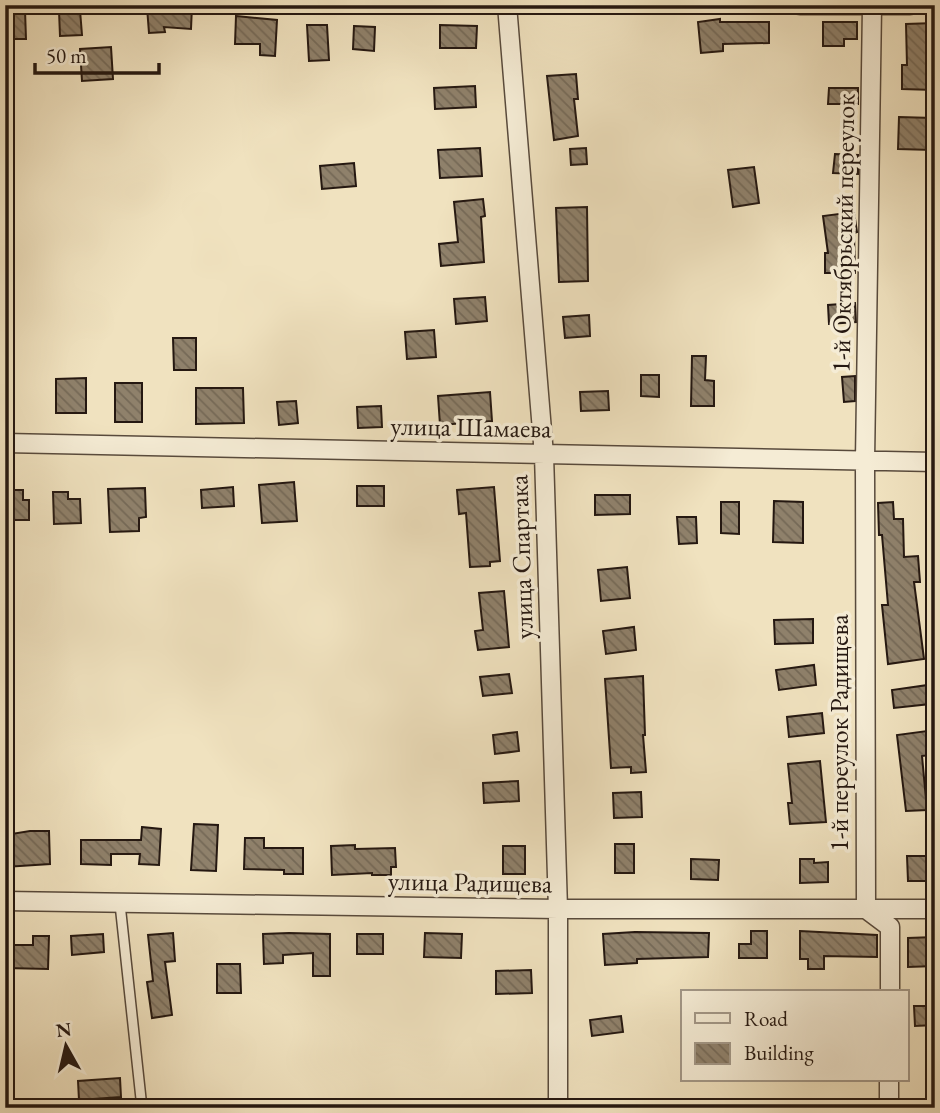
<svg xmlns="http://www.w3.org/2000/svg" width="940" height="1113" font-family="'EB Garamond',serif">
<defs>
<pattern id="building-back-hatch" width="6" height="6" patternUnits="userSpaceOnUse" patternTransform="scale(1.75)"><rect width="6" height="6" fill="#8f816b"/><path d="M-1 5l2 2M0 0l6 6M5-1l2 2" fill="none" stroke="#756957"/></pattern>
</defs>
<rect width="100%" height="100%" fill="#f0e2bf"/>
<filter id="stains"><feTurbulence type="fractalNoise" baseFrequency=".00286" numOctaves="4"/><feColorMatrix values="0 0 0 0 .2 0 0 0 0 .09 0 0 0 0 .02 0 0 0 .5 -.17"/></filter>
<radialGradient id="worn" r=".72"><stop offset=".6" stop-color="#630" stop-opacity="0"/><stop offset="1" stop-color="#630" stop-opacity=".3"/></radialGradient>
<!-- building -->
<path fill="url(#building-back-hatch)" stroke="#251811" stroke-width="2" d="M162,5l30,1 -1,23 -27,-2 1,5 -16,1 -2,-26z
M25,10l1,29h-21v-28z
M80,10l2,25 -22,1 -1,-25z
M236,16l41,4 -2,36 -15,-1v-11h-25z
M720,19v3h49v21l-46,1v7l-22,2 -3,-31z
M823,22h34v17h-13v7h-21z
M935,23l-1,67 -32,-1v-24h5l-1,-41z
M307,25h20l2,35 -20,1z
M440,25l37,1 -1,22h-36z
M354,26l21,1 -1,24 -21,-2z
M111,47l2,32 -31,2 -2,-32z
M576,74l2,25h-4l4,37 -24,4 -7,-64z
M475,86l1,21 -41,2 -1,-21z
M829,88h29v16h-30z
M899,117l34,1 -1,32 -34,-1z
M480,148l2,28 -42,2 -2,-28z
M586,148l1,16 -16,1 -1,-16z
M835,154l23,1v19l-25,-1z
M354,163l2,23 -34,3 -2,-23z
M754,167l5,36 -26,4 -5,-37z
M483,199l2,17 -4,1 3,45 -43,4 -2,-22 19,-2 -4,-40z
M587,207l1,74 -29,1 -3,-74z
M854,212l3,20 -3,1 1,40h-30v-20h3l-5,-37z
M485,297l2,24 -31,3 -2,-25z
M855,303l1,19 -27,2 -1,-19z
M589,315l1,21 -25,2 -2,-21z
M434,330l2,27 -29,2 -2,-27z
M173,338h23v32h-22z
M692,356h14l-1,24 9,1v25h-23z
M641,375h18v22l-18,-1z
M855,376v25l-11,1 -2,-25z
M86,378v35h-30v-34z
M115,383h27v39h-27z
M196,388h47l1,35 -48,1z
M608,391l1,19 -28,1 -1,-19z
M490,392l2,29 -52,4 -2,-29z
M296,401l2,22 -19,2 -2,-23z
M381,406l1,21 -24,1 -1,-21z
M294,482l3,39 -35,2 -3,-38z
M357,486h27v20h-27z
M233,487l1,19 -32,2 -1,-18z
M494,487l6,74 -10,1v4l-20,1 -4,-54 -7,1 -2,-24z
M145,488l1,29 -7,1v13l-29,1 -2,-43z
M5,490h18v10h6v20h-24z
M53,492h15v7h12l1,24 -27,1z
M595,495h35v19l-35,1z
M774,501l29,1v41l-30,-1z
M721,502h18v32l-18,-1z
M893,502l1,17h9l1,38 14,-1 2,26h-6l10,77 -36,5 -6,-59h6l-6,-70h-3l-1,-32z
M677,517h19l1,26 -18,1z
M627,567l3,31 -29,3 -3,-31z
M504,591l5,56 -31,3 -3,-19 8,-1 -4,-37z
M813,619v24l-38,1 -1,-24z
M634,627l2,23 -30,4 -3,-23z
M814,665l2,20 -37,5 -3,-20z
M509,674l3,19 -29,3 -3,-19z
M643,676l2,59h-2l3,37 -15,1v-6l-20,1 -6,-89z
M928,685l2,19 -36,4 -2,-18z
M822,713l2,20 -35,4 -2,-20z
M927,731l3,24 -8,1 5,54 -21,1 -9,-76z
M517,732l2,19 -24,3 -2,-19z
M820,761l6,61 -36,2 -2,-21h4l-4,-39z
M518,781l1,20 -35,2 -1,-20z
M641,792l1,25 -28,1 -1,-25z
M194,824l24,1 -2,46 -25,-1z
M142,827l19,2 -2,36 -20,-1 1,-10h-29v11l-30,-1v-24h60z
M30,831h19l1,33 -45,3v-32z
M245,838h19v10h39v26h-19v-4l-40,-1z
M615,844h19v29h-19z
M355,845v4l40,-1 1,19h-5v8h-19v-2l-40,2 -1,-29z
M503,846h22v28h-22z
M907,856h19v25h-18z
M691,859l28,1 -1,20 -27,-1z
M800,859h14v4l14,-1v20l-28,1z
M751,931h16v27h-28v-14h12z
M800,931l77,4v22l-53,-1v13h-16v-10h-8z
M635,932l74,1 -1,24 -71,2v4l-32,2 -2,-31z
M173,933l2,28 -10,1 7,53 -20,3 -5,-36 6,-1 -5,-46z
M289,933l41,1v42h-17v-23l-30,2v8l-19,1 -1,-30z
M425,933l37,1 -1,24 -37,-1z
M103,934l1,18 -32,3 -1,-19z
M357,934h26v20h-26z
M33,936h16l-1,33 -43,-1v-23h28z
M935,937v29l-27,1v-29z
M217,964h23l1,29h-24z
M531,970l1,23 -36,1v-23z
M914,1006h21v19l-20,1z
M621,1016l2,16 -31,4 -2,-16z
M120,1078l1,19 -42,3 -1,-19z"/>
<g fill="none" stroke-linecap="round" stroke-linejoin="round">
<!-- service casing -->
<g stroke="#584a3c" stroke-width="12">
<path id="service" d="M120,904l22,204"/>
</g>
<!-- minor casing -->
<g stroke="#584a3c" stroke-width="21">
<path id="minor" d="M507,5l37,450 14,454v199
M800,5h110
M872,7l-7,453 1,449 24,18v65
M5,443l930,19
M5,901l553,8h377
M889,1108v-28"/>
</g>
<!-- service -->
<use href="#service" stroke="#f5ecd5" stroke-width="9"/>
<!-- minor -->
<use href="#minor" stroke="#f5ecd5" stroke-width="18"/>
</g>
<g text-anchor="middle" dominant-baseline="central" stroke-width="7" stroke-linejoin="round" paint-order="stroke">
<!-- street labels -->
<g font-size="26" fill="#251811" stroke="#f5ecd5">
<text transform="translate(843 233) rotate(-89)">1-й Октябрьский переулок</text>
<text transform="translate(471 427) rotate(1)">улица Шамаева</text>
<text transform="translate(521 557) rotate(-92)">улица Спартака</text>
<text transform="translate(839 733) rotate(-90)">1-й переулок Радищева</text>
<text transform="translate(470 882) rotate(1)">улица Радищева</text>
</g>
</g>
<!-- margin -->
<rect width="940" height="1113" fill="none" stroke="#f0e2bf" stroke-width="28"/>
<rect x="7" y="7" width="926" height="1099" fill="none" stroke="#251811" stroke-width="3.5"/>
<rect x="14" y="14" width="912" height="1085" fill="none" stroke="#251811" stroke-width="2"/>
<!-- legend -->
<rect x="681" y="990" width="228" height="91" fill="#f5ecd5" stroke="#a29787" stroke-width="2"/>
<rect x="695" y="1013" width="35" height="10" fill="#f5ecd5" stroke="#a29787" stroke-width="2"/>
<text x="744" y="1026" font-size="21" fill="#251811">Road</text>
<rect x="695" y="1043" width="35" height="21" fill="url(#building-back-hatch)" stroke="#a29787" stroke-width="2"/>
<text x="744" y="1060" font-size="21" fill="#251811">Building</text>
<!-- north arrow -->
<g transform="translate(66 1046) rotate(352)" stroke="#f5ecd5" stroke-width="5" paint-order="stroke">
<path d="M0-5L12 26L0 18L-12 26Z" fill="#251811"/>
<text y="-10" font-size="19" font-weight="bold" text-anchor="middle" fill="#251811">N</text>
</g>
<!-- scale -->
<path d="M35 63v10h124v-10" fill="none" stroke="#251811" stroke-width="3.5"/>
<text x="46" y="63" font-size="21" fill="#251811" stroke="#f5ecd5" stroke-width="5" paint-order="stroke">50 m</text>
<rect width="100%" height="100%" filter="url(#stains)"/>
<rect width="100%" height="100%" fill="url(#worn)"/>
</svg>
